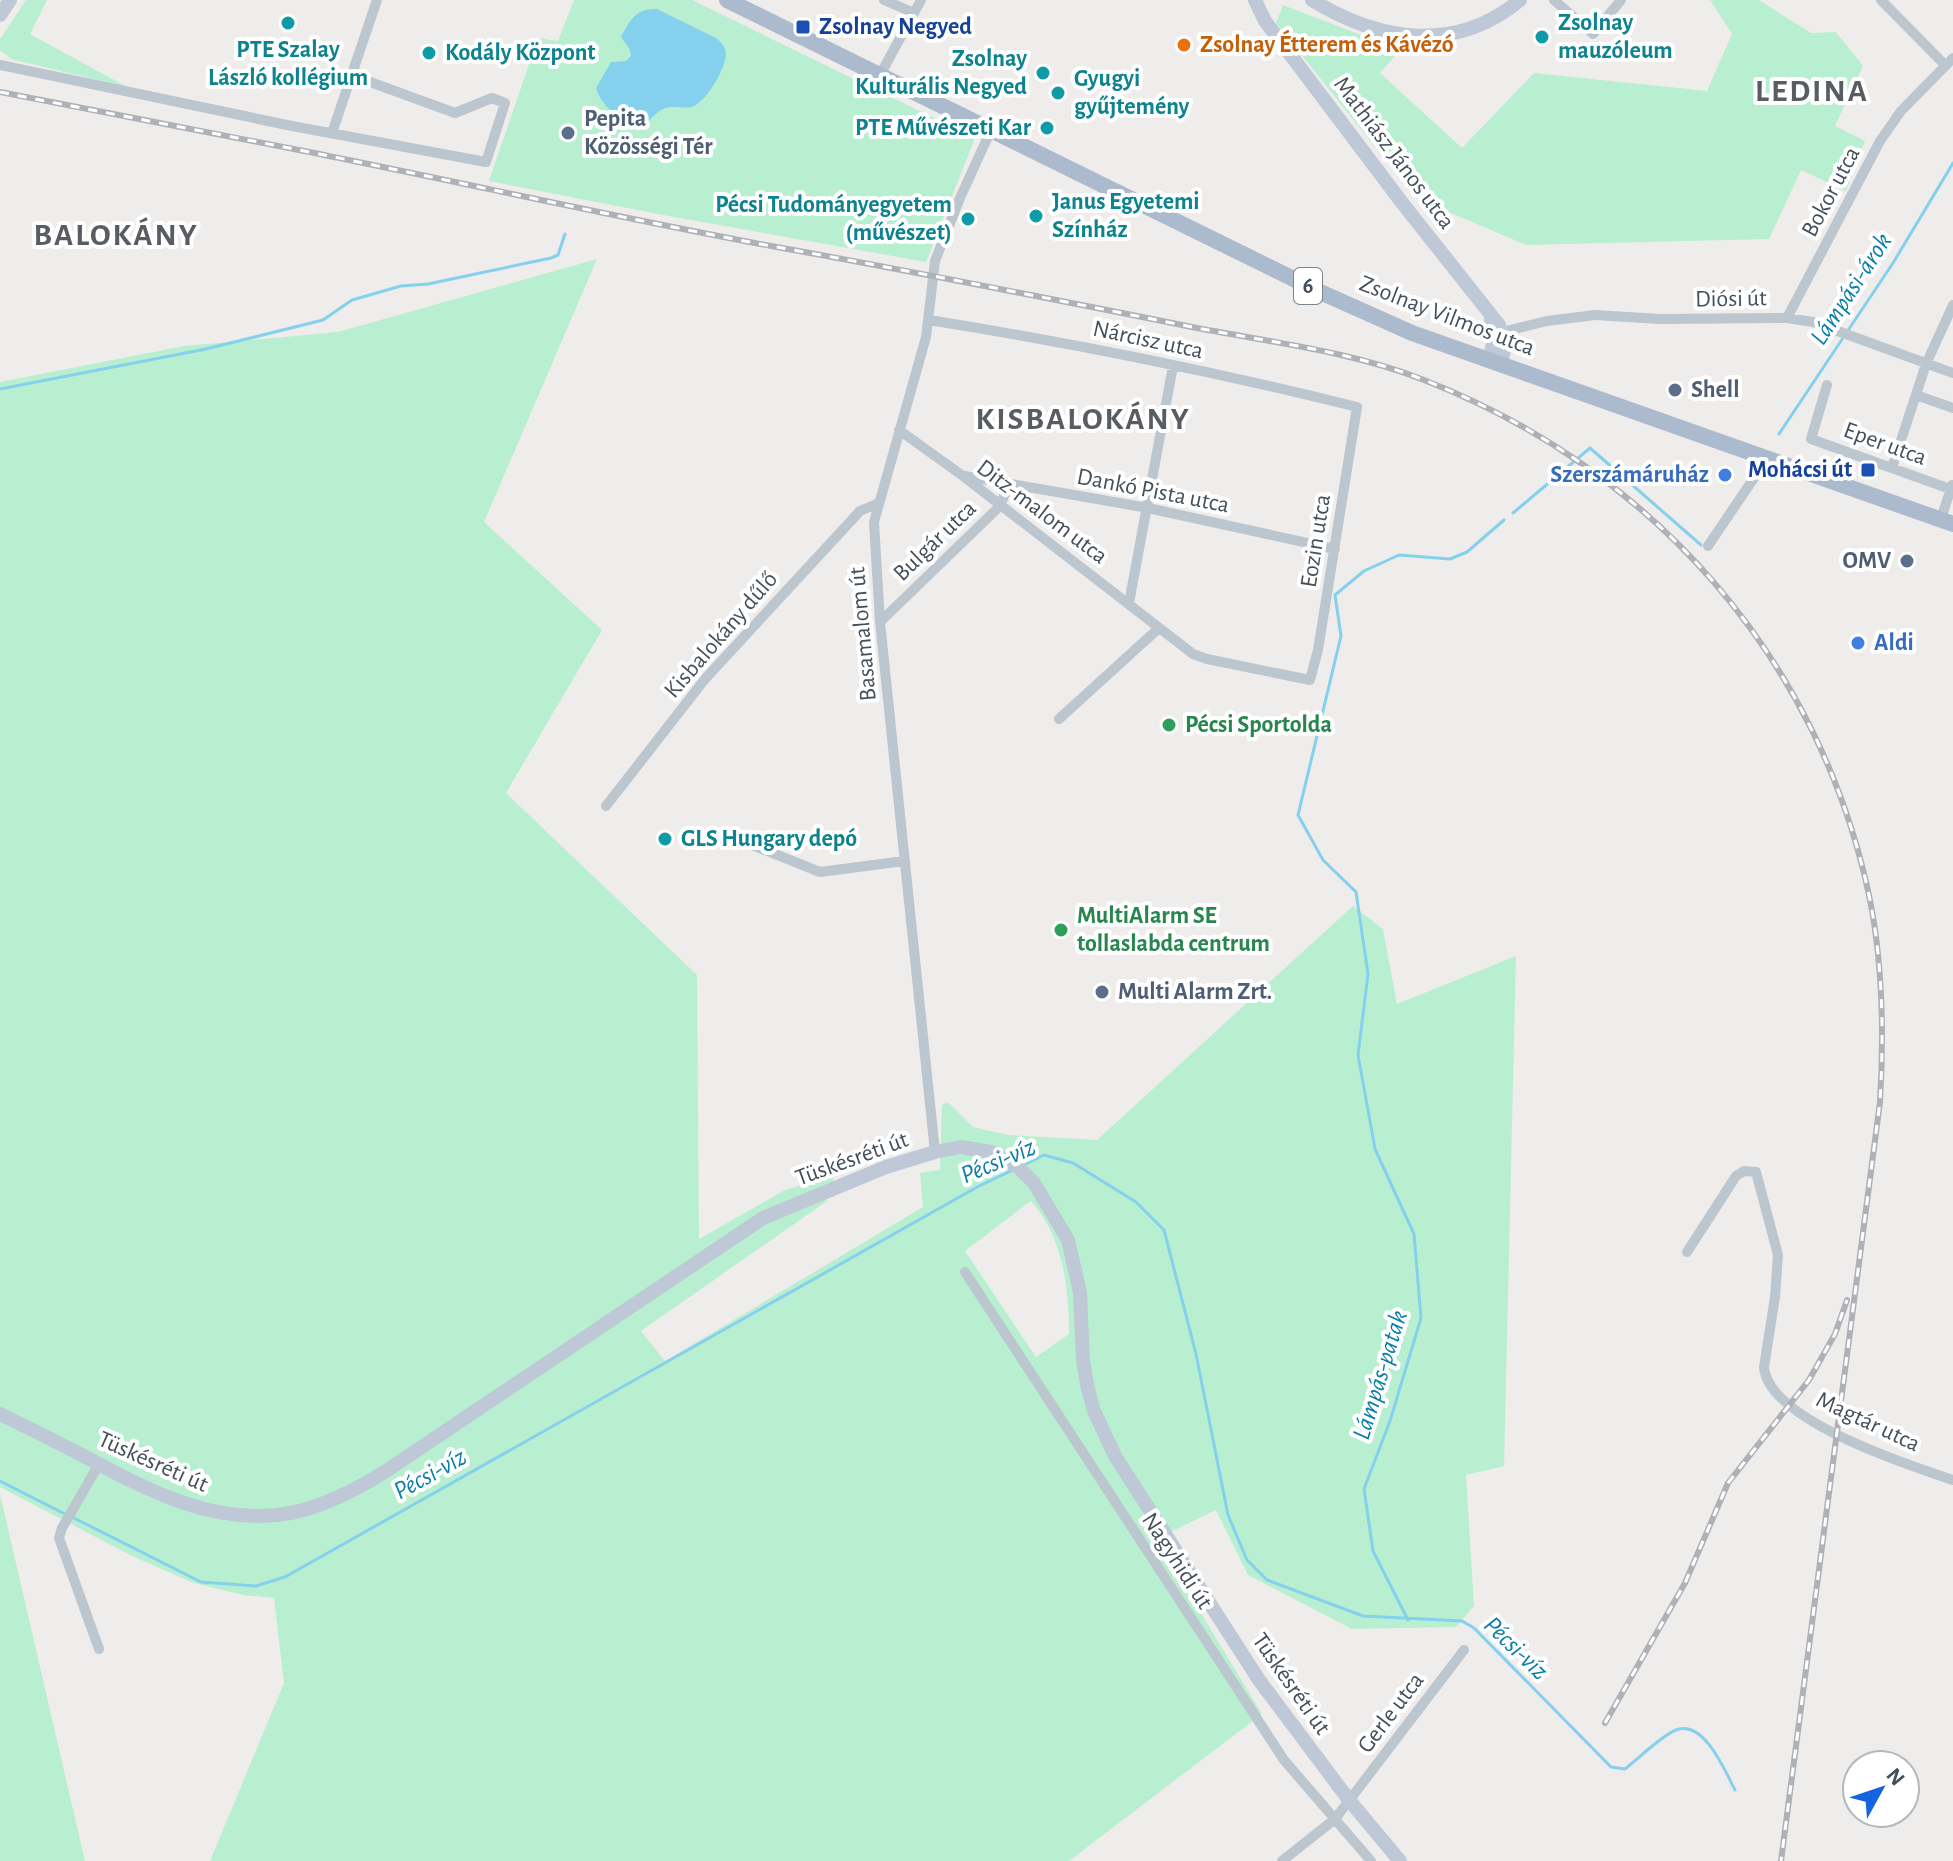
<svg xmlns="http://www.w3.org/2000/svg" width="1953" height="1861" font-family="'Alegreya Sans',sans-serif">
<rect width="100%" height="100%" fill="#efecec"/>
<!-- green -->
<path fill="#b9efd1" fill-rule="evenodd" d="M26,0h21l-17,34 97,53 -116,-28 -11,-9v-11z
M574,0h118l283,138 -49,124 -263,-47 -174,-34 49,-143 20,3z
M1710,0h49l52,33 25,-1 27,34 -28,60 30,15 -19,50 -45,-21 -32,69 -243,6 -110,-47 -140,-175 7,-18 117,45 -20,23 82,75 72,-75 173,18 25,-57z
M597,259l-113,263 118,108 -96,163 191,182 2,264 86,-49 50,-15 -8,26 -186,130 24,30 258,-154 -3,-34 20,-3 2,-65 6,-3 25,25 35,8 89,5 256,-234 30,23 14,75 119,-48 -12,510 -38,9 8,131 -18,21 -104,2 -104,-54 -32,-65 -60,29 106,175 -193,147h-859l74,-178 -10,-85 -31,-3 -49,-12 -62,-27 -132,-69v-1105l184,-36 154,-14zM1031,1201c32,36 38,87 38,133l-33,23 -71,-106z
M0,1494l85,367h-85z"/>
<!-- water -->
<path fill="#85d1ed" d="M657,9l59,29c5,4 9,8 10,15 0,15 -18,46 -32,53 -9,4 -21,-2 -31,3 -10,5 -14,15 -25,17 -18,-5 -37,-20 -42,-38l15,-26 15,-1 5,-5 -1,-6 -9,-13c9,-17 15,-29 36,-28z"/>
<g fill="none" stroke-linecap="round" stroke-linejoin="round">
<!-- stream -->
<path stroke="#85d1ed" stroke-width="3" d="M0,389l206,-40 117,-29 29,-20 49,-14 27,-2 123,-26 7,-3 7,-21
M1779,434l114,-171 60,-100
M1513,513l77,-65 111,97
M1024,1165l20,-10 29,8 63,39 28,28 32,124 32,161 19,45 20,20 96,36 99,5 12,7 137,139 14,2c14,-11 36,-33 51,-39 28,-11 49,41 59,60
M0,1481l65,33
M72,1517l129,65 55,4 29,-9 694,-391 34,-16
M1408,1620l-35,-69 -9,-62 26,-68 31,-103 -7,-84 -39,-85 -17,-94 10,-81 -12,-82 -33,-32 -25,-45 43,-179 -6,-41 29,-24 35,-16 51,4 17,-7 37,-32"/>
<!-- street -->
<path stroke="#bcc6cf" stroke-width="10" d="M884,0l30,13
M1554,0l39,34 28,-34
M1881,0l64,65
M0,65l292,61 194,36 19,-59 -13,-5 -37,15 -104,-38
M880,75l41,-75
M332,133l45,-133
M1787,318l93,-177 21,-30 52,-53
M1502,332l45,-11 48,-6 65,4 127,-1 26,4 140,51
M1827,385l-16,54 142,51
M1916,395l37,13
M899,430l64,46 230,178 14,5 103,21 8,-30 39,-243c-141,-35 -284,-64 -428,-87
M1892,468l34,-104 27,-59
M965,476l183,32 187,41
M1941,519l11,-34
M1708,546l50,-74 2,-15
M1129,603l44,-237
M880,622l120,-116 9,-22
M1059,719l100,-91
M606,806l99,-127 155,-168 19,-8
M747,843l73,29 84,-11
M935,1152l-55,-530 -6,-100 52,-185 9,-76 25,-63 31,-68
M1687,1252l49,-76 8,-5 12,1 22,83 -3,42 -11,70c4,53 144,98 189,113
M965,1272l319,488 87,101
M99,1649l-40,-111 3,-10 37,-64
M1282,1861l53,-42 129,-169"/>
<!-- secondary -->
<path stroke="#bec8d6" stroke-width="14" d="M1255,0l10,21 138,183 96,121 5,24 -3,16
M1312,0c67,41 143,54 208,0
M0,15l10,-15
M1490,361l4,-26 -3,-16
M0,1414c27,13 55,27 82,41 65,35 133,72 209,58 34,-7 65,-23 95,-42l377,-253 123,-51 49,-15 26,-5 30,5 26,14 17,17 34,57 12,52 3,69 5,28 6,22 21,45 144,224 90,120 51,61"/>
<!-- primary -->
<path stroke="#abbacc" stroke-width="16" d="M727,0l591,291 94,42 541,191"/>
<!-- rail casing -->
<g stroke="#aeb1b7" stroke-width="6">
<path id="rail" d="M0,92c101,20 203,39 304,59 156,31 311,66 467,95 141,25 281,53 421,81 77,15 159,24 232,53 229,89 396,278 446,520 13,66 14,134 10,202l-99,759
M1605,1723l80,-140 43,-100 81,-103 26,-46 12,-34"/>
</g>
<!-- rail -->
<use href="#rail" stroke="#fff" stroke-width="3" stroke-dasharray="9" stroke-linecap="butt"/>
</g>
<!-- markers -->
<g fill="#0f9aa8" stroke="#fff" stroke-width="3">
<circle cx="288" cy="23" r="8"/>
<circle cx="1542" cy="37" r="8"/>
<circle cx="429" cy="53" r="8"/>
<circle cx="1043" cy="73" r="8"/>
<circle cx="1058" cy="93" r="8"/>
<circle cx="1047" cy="128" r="8"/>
<circle cx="1036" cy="216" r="8"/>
<circle cx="968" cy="219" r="8"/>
<circle cx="665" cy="839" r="8"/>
</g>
<g fill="#1a4fb4" stroke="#fff" stroke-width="3">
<rect x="795" y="19" width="16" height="16" rx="4"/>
<rect x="1860" y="462" width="16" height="16" rx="4"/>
</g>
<circle fill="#e8710a" stroke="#fff" stroke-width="3" cx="1184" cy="45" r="8"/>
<g fill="#5c6f8a" stroke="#fff" stroke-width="3">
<circle cx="568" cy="133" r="8"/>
<circle cx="1675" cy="390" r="8"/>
<circle cx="1907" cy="561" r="8"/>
<circle cx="1102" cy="992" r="8"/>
</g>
<g fill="#3f7fe0" stroke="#fff" stroke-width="3">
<circle cx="1725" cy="475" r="8"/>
<circle cx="1858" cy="643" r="8"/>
</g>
<g fill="#2e9e5b" stroke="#fff" stroke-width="3">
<circle cx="1169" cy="725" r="8"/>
<circle cx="1061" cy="930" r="8"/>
</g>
<g text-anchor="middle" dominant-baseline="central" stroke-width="8" stroke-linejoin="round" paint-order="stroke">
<!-- shield labels -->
<rect fill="#fff" stroke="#7c848c" stroke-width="2" x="1294" y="268" width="28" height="36" rx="6"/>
<g font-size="22" font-weight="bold" fill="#444f5a">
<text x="1308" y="286">6</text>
</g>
<!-- culture labels -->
<g font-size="24" font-weight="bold" fill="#0d838f" stroke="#fff" text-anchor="start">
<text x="1558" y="23">Zsolnay<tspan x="1558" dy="28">mauzóleum</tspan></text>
<text x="288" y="50" text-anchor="middle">PTE Szalay<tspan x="288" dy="28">László kollégium</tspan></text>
<text x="445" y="53">Kodály Központ</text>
<text x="1027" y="59" text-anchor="end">Zsolnay<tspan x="1027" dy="28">Kulturális Negyed</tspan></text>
<text x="1074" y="79">Gyugyi<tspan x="1074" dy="28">gyűjtemény</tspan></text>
<text x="1031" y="128" text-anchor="end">PTE Művészeti Kar</text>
<text x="1052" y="202">Janus Egyetemi<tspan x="1052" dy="28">Színház</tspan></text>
<text x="952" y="205" text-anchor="end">Pécsi Tudományegyetem<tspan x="952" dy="28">(művészet)</tspan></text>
<text x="681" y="839">GLS Hungary depó</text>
</g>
<!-- transit labels -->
<g font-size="24" font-weight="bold" fill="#164399" stroke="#fff" text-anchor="start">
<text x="819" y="27">Zsolnay Negyed</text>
<text x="1852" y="470" text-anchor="end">Mohácsi út</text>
</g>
<!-- food labels -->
<g font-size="24" font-weight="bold" fill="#c56008" stroke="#fff" text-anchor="start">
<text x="1200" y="45">Zsolnay Étterem és Kávézó</text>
</g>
<!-- service labels -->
<g font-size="24" font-weight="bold" fill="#4e5e75" stroke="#fff" text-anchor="start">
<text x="584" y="119">Pepita<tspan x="584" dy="28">Közösségi Tér</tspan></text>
<text x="1691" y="390">Shell</text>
<text x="1891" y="561" text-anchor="end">OMV</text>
<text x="1118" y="992">Multi Alarm Zrt.</text>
</g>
<!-- street labels -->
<g font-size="24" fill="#444f5a" stroke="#fff">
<text transform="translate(1394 153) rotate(53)">Mathiász János utca</text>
<text transform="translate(1831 192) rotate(-62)">Bokor utca</text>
<text transform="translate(1731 299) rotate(-1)">Diósi út</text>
<text transform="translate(1447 316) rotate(21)">Zsolnay Vilmos utca</text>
<text transform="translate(1148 340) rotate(12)">Nárcisz utca</text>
<text transform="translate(1885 444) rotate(20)">Eper utca</text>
<text transform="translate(1153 491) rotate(11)">Dankó Pista utca</text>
<text transform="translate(1042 512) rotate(37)">Ditz-malom utca</text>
<text transform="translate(935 541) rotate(-44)">Bulgár utca</text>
<text transform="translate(1316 541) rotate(-81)">Eozin utca</text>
<text transform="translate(863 634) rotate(-95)">Basamalom út</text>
<text transform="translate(721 635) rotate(-49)">Kisbalokány dűlő</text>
<text transform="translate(852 1159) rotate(-20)">Tüskésréti út</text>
<text transform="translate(1868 1422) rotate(25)">Magtár utca</text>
<text transform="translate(153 1462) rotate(24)">Tüskésréti út</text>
<text transform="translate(1177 1561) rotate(57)">Nagyhidi út</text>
<text transform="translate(1291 1684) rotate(55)">Tüskésréti út</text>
<text transform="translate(1391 1713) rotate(-53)">Gerle utca</text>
</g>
<!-- shop labels -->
<g font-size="24" font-weight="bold" fill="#366cbe" stroke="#fff" text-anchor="end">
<text x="1709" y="475">Szerszámáruház</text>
<text x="1874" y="643" text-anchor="start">Aldi</text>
</g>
<!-- leisure labels -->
<g font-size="24" font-weight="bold" fill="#27864d" stroke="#fff" text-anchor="start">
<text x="1185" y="725">Pécsi Sportolda</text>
<text x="1077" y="916">MultiAlarm SE<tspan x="1077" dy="28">tollaslabda centrum</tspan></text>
</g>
<!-- water labels -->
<g font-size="26" font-style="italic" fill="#097ea8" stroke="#fff">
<text transform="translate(1851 289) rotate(-57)">Lámpási-árok</text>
<text transform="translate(998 1161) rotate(-23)">Pécsi-víz</text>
<text transform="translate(1380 1375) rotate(-73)">Lámpás-patak</text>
<text transform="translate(430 1474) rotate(-29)">Pécsi-víz</text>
<text transform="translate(1516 1648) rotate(44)">Pécsi-víz</text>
</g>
<!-- district labels -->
<g font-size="32" font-weight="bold" letter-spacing="2" fill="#595c61" stroke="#fff">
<text x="1812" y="91">LEDINA</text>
<text x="116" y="235">BALOKÁNY</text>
<text x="1083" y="419">KISBALOKÁNY</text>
</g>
</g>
<!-- north arrow -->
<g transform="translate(1881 1789) rotate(50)"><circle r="38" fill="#ffffff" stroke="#b4b9bd" stroke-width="2"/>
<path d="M0-6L14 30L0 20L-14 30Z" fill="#1563e0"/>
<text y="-12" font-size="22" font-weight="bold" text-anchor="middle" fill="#444f5a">N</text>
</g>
</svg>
